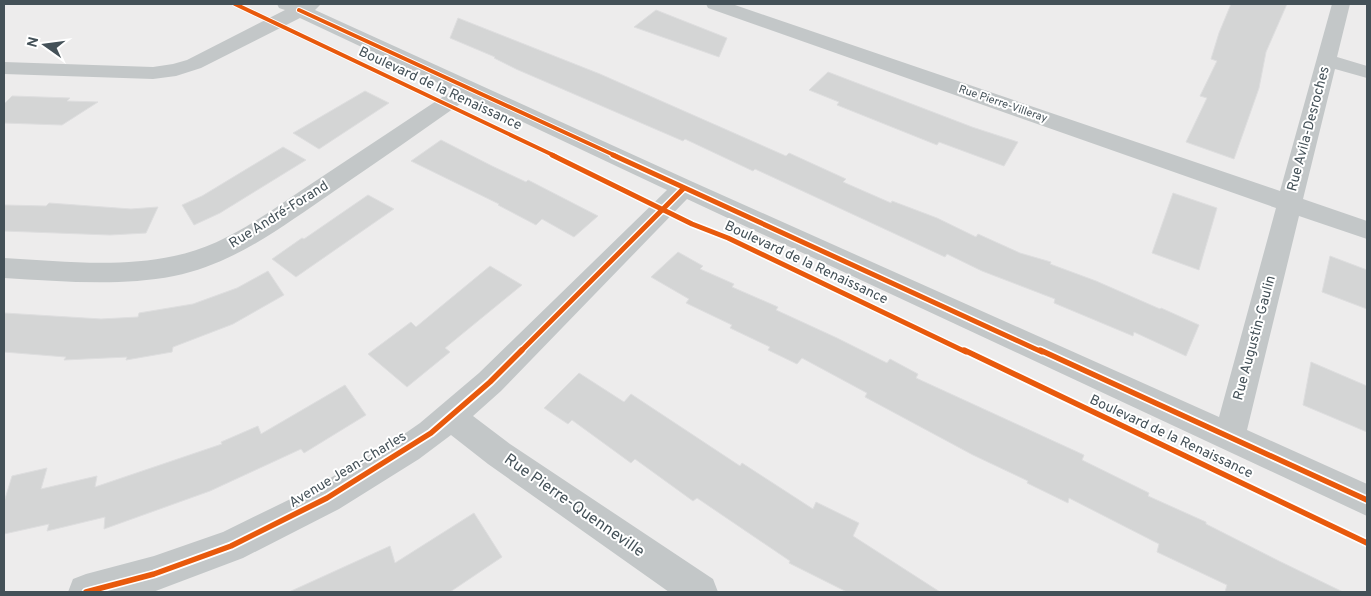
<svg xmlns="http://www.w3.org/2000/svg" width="1371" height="596" font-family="Overpass,sans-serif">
<rect width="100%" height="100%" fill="#edecec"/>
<!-- building -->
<path fill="#d4d5d5" stroke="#dededf" d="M1231,4h56l-21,48 -7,36 -25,71 -48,-17 21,-44 -7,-2 17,-35 -6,-2 8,-26z
M656,10l71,28 -8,19 -85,-30z
M458,18l142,56 186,82 3,-3 57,26 -3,3 48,21 1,-2 45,17 39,19 2,-3 42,19 31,9 -1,2 46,17 64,28 1,-1 38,17 -13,31 -52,-24 -1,4 -79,-33 1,-4 -73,-28 -35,-17 -2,3 -190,-88 -2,2 -68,-32 -2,2 -167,-72 -22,-11 1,-1 -45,-19z
M828,72l144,55 46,15 -14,24 -65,-24 -2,3 -100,-40 2,-3 -30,-12z
M365,91l24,12 -70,46 -26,-16z
M12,96l58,2 -3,3 31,1 -36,23 -58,-2v-19z
M441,140l51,26 34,16 2,-2 70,36 -24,21 -32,-18 -6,6 -38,-20 1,-1 -88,-43z
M283,147l23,13 -86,53 -26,12 -12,-20 20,-9z
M1173,193l44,15 -18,62 -47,-17z
M368,195l26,14 -98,68 -24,-18 30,-21 2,1z
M49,203l82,6 27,-2 -12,26 -36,2 -106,-4v-26l42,1z
M678,252l25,14 -3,3 34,15 -2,3 46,20 -2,3 61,28 50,25 3,-4 28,15 -2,4 168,77 -2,5 67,33 -1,3 58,26v2l75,38 62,30h-118l2,-7 -70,-33 2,-8 -90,-46 -1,5 -41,-20 1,-2 -55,-26 -108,-58 2,-4 -65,-35 -5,6 -29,-14 2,-3 -40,-19 2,-3 -46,-22 3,-4 -38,-22z
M1330,256l37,14v39l-45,-17z
M490,266l32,19 -77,63 5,4 -43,35 -39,-33 43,-32 5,5z
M268,271l16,24 -51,29 -60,23 -1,5 -46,8 1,-3 -63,3 2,-3 -62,-5v-39l97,6 37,-2 1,-4 54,-9 44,-16z
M1311,362l56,24v46l-64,-27z
M579,373l45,29 7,-8 109,72 2,-3 71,46 3,-7 43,21 -6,13 87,56h-93l-58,-29 1,-2 -93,-63 -4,3 -58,-42 -4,4 -59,-43 -4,4 -24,-16z
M345,385l21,30 -62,38 -3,-4 -91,42 -106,38 1,-12 -58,14 2,-7 -45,10v-32l8,-26 35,-8 -6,21 56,-13 -2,11 127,-43 -1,-2 37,-16 3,8z
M474,513l28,44 -52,35h-161l101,-46 5,17z"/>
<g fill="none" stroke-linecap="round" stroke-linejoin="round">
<!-- minor -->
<path fill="#c3c7c8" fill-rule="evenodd" d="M277,4h44l-6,6 378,172 526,235 57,-209 -568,-200 -2,-4h26l548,187 52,-187h18l-13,53 30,9v12l-32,-9 -32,130 64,22v18l-68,-23 -52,214 120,54v32l-680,-317 -186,192 -28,25 37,28 203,135 5,13h-49l-181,-128 -37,-29 -32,24 -80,50 -96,49 -90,34h-85l5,-13 13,-5 68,-18 69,-24 92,-45 82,-48 23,-16 59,-50 188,-183 -197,-93c-46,32 -91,64 -137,95 -50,34 -99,72 -159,84 -56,11 -114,5 -170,2v-20c56,3 114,10 170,-2 52,-10 97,-46 140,-74 47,-31 93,-62 139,-92l-153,-72 -99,50 -25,8 -23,3 -149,-5v-12l149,5 20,-3 14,-4 98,-50 -6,-2z"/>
<!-- cycleway-far2 casing -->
<g stroke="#fff" stroke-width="6">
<path id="cycleway-far2" d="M235,4l320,152
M299,10l317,146"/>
</g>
<!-- cycleway-far1 casing -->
<g stroke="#fff" stroke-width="8">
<path id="cycleway-far1" d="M552,155l140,69 36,14 238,114
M613,155l429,197
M520,352l164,-164"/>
</g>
<!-- cycleway casing -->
<g stroke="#fff" stroke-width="9">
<path id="cycleway" d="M964,350l403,193
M1040,350l327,150
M86,592l68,-18 77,-28 96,-48 104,-65 59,-51 32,-32"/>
</g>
<!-- cycleway-far2 -->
<use href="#cycleway-far2" stroke="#e8590c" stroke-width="4"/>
<!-- cycleway-far1 -->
<use href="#cycleway-far1" stroke="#e8590c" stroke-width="5"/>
<!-- cycleway -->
<use href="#cycleway" stroke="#e8590c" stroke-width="5.5"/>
</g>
<g text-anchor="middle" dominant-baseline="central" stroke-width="4" stroke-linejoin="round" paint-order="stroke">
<!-- far-street labels -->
<g font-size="11" fill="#445158" stroke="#fff">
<text transform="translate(1003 104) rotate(19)">Rue Pierre-Villeray</text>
</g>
<!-- street labels -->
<g font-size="14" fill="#445158" stroke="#fff">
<text transform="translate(440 89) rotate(25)">Boulevard de la Renaissance</text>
<text transform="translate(1309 129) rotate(-75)">Rue Avila-Desroches</text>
<text transform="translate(279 215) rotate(-32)">Rue André-Forand</text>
<text transform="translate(806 263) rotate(25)">Boulevard de la Renaissance</text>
<text transform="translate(1255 338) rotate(-75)">Rue Augustin-Gaulin</text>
<text transform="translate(1171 437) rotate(25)">Boulevard de la Renaissance</text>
<text transform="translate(348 470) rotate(-31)">Avenue Jean-Charles</text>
</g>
<!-- near-street labels -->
<g font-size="16" fill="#445158" stroke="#fff">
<text transform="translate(574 506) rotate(35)">Rue Pierre-Quenneville</text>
</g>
</g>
<!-- border -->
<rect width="1371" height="596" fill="none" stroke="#445158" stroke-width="10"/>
<!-- north arrow -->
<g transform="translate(45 45) rotate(284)" stroke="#ffffff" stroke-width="4" paint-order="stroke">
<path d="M0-4L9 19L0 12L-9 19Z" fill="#445158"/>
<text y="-8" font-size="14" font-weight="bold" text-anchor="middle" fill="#445158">N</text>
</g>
</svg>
